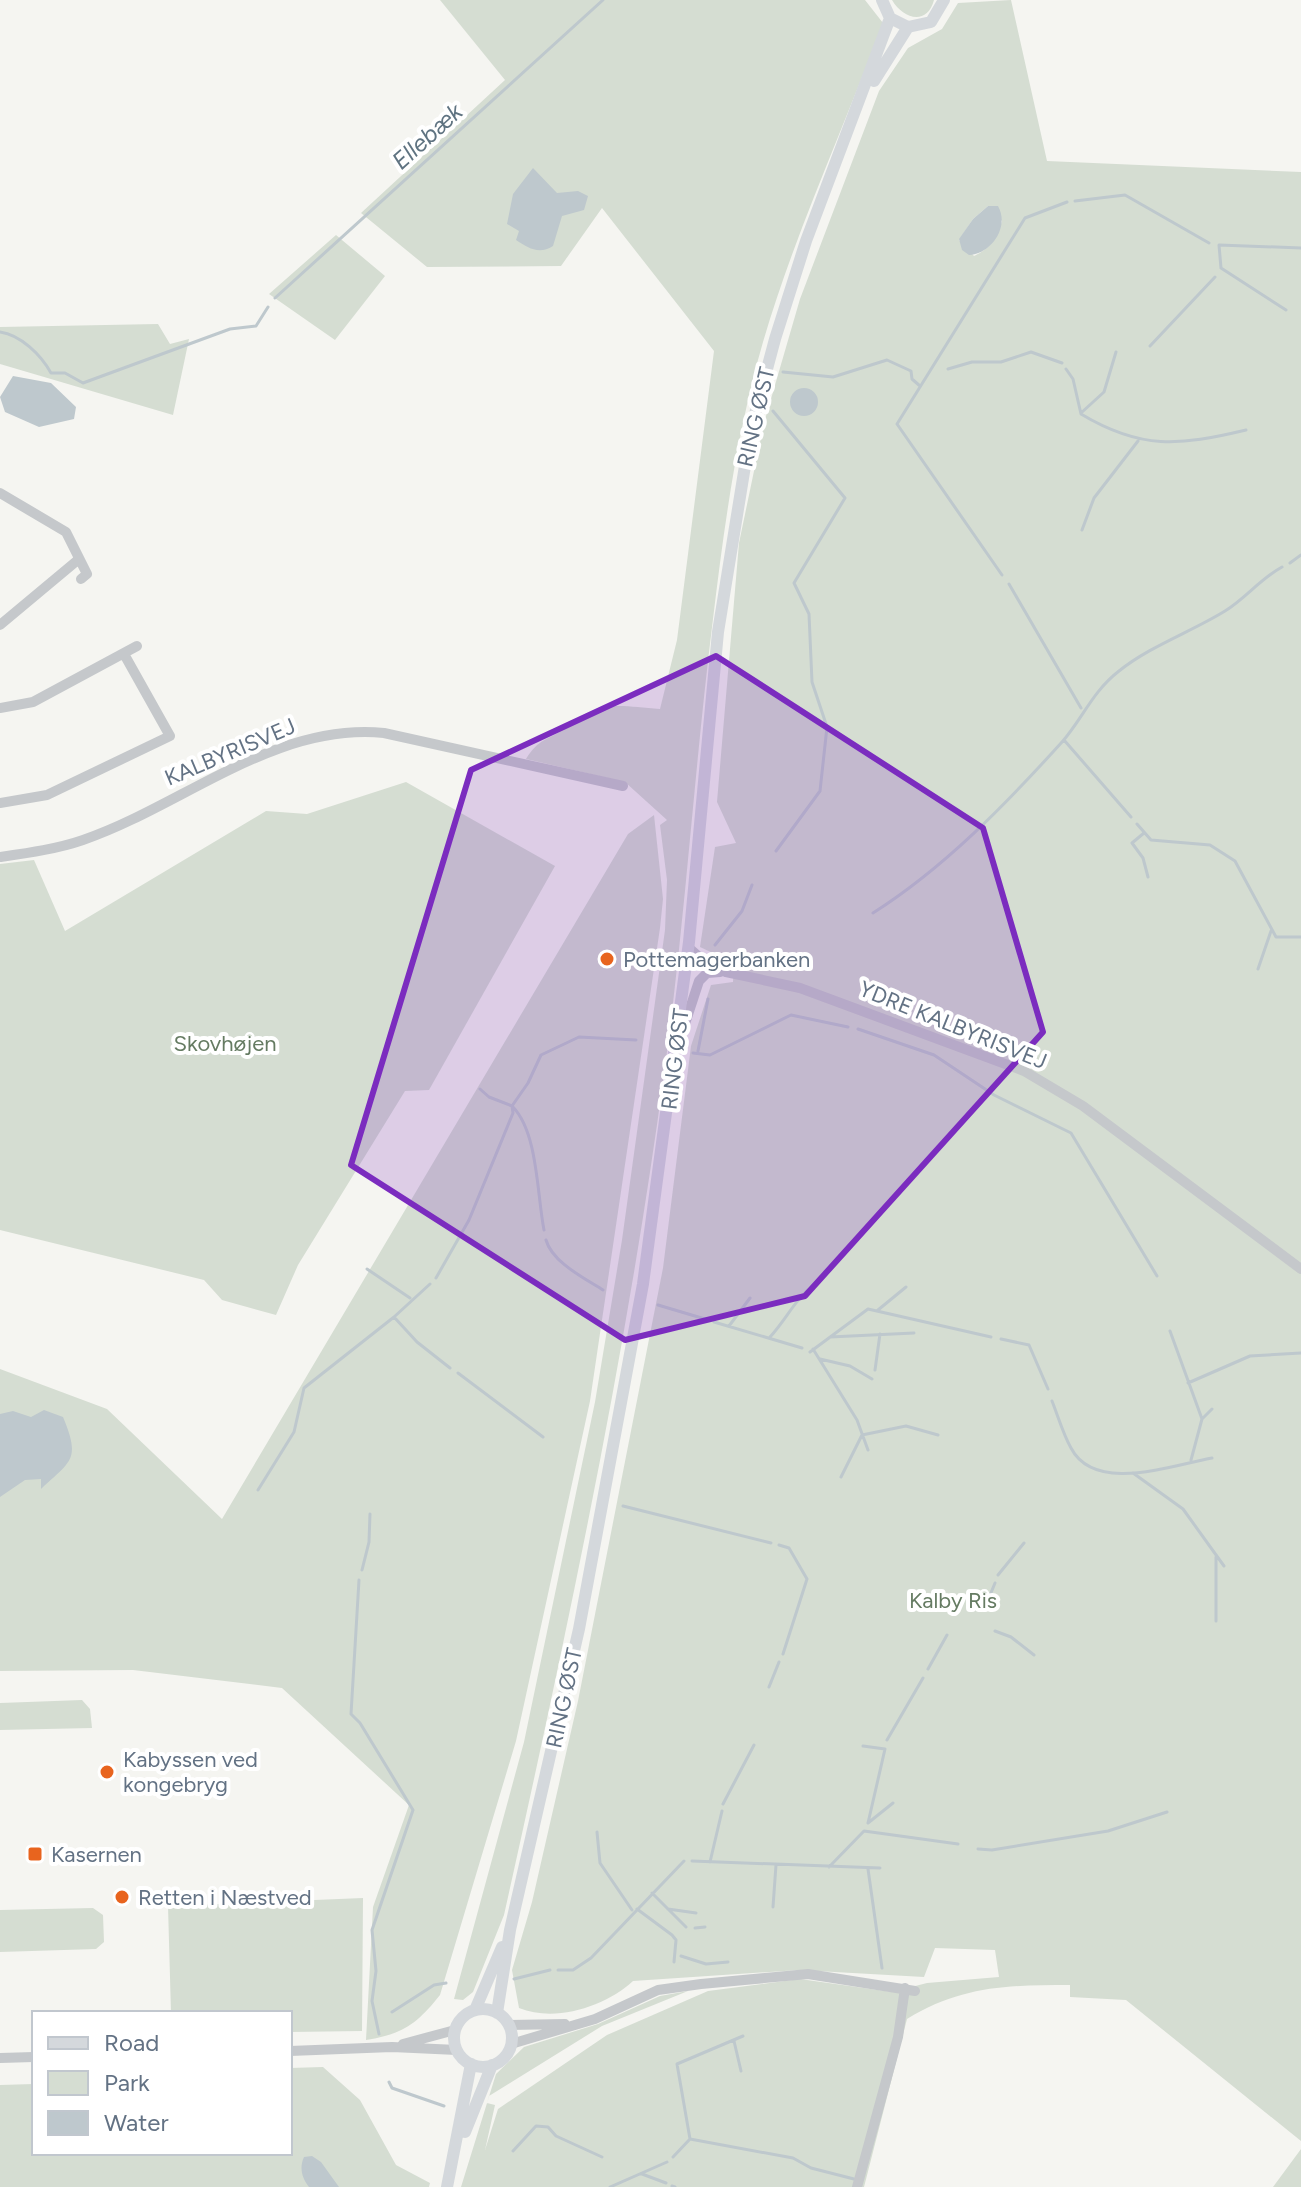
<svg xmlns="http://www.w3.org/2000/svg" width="1301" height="2187" font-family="Figtree,sans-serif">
<rect width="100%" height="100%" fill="#f5f5f1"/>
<!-- green -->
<path fill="#d5ddd2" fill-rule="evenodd" d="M440,0h425l18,23c-40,107 -88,210 -120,319 -26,90 -39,185 -50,277 -19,152 -28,304 -49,455 -38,284 -98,562 -160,841l-31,77 -10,8 -9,-1 70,-257 71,-340 27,-162 43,-310 2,-50 -7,-55 7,-5 -42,-38 -99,-23c13,-21 21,-18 39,-31 35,-29 53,-22 95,-19l17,-69 37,-289 -112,-143 -41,58 -134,1 -66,-54 144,-133z
M892,0h42c-7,26 -31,19 -42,0z
M1011,0l36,161 254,11v1969l-175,-141 -56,-3v-12c-62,0 -109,1 -163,34l-43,168h-403l35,-113 28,-27 74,-23 62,-28 28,-5 -86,35 -113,70 -2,7 8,2 -10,45 13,-41 109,-74 101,-44 92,-12 92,13 35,-9 72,-6 -4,-27 -60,-2 -11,29 -125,-7 -166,11c-27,25 -77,42 -114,27l-7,-38 20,-68 46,-201 85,-433 28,-222 20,-61 22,-3 1,-19 -34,-16 15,-100 21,-4 -19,-41 22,-259 25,-120 36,-124 79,-208 29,-43 34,-19 16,-26zM988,206l14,15c-5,17 -11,27 -28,35l-15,-16 14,-21z
M336,235l49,41 -50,64 -66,-46z
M158,324l12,20 19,-5 -16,76 -173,-51v-37z
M406,782l149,84 -126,224 -24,1 -107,174 -22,50 -54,-15 -18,-20 -204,-50v-366l34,-4 31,71 201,-120 41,3z
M654,815l9,84 -3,29 -70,473 -74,340 -76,254c-23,29 -37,39 -74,45l7,-133 36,-102 -127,-117 -149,-18 -133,1v-302l107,40 115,110 406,-685z
M82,1700l8,9 2,19 -92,2v-27z
M363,1898l-1,133 -72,1v-19h-119l-3,-107z
M93,1908l10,7 1,27 -8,7 -96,3v-42z
M323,2067l37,33 36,65 34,18 -1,4h-429v-102l34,-1v69h256v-85z
M1301,2149v38h-28z"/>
<!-- water -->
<path fill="#bec8cd" d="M533,168l24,25 21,-2 10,5 -4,14 -22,6 -9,30c-14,9 -25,2 -37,-6l3,-9 -12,-7 6,-30z
M988,206h10c12,21 -7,48 -29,49l-7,-5 -3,-11 14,-20z
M13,376l38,7 25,24 -2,12 -35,8 -34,-15 -5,-15z
M790 402a14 14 0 1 1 28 0a14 14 0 1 1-28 0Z
M44,1410l19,7c18,43 8,44 -22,72v-10l-16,1 -25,17v-83l13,-3 18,6z
M312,2156l9,6 18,25h-30c-7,-9 -10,-19 -5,-30z"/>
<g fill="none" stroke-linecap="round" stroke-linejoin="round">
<!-- stream -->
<path stroke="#bec8cd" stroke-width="3" d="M1075,201l50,-6 84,48
M275,298l328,-298
M1286,310l-65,-42 -2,-23 82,3
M0,332c21,3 41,23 51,41h14l18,10 147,-54 26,-3 12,-19
M1150,346l65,-69
M948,369l24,-7h29l30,-10 31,11
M1066,369l7,10 8,35c60,36 98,32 165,16
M783,372l50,5 54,-17 24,11 1,8 8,7
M773,411l72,87 -51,85 15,31 3,68 15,45 -7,64 -44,60
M1081,413l23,-21 12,-40
M1082,530l12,-32 44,-57
M1290,563l11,-8
M1002,575l-105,-151 128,-206 42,-16
M1009,584l72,124
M1064,740l67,77
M1137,824l14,16 59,5 25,16 41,76h25
M1144,833l-12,10 11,15 5,19
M873,913c71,-45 133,-109 189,-171 21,-24 30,-50 57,-71 31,-25 72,-39 106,-60 21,-13 35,-32 57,-44
M715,945l27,-34 10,-26
M1258,969l13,-38
M858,1029l76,26 60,40 77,38 86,143
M698,1051l10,-52
M693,1053l17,2 81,-40 57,12
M480,1089l9,8 23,9 16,-23 13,-28 38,-18 57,3
M513,1107c25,26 24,88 31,123
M546,1240c6,22 38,38 57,50
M367,1269l43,29
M436,1278l33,-58 44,-107 -1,-7
M658,1305l47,14
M878,1310l28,-23
M394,1317l23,25 33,26
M714,1322l88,26
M729,1326l21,-28
M1170,1331l32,88 -11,41
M770,1337c18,-20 24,-37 46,-54
M830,1337l84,-4
M1001,1339l28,6 19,44
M813,1349l44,71 11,30
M810,1352l58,-43 123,28
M820,1359l30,7 22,13
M875,1370l5,-36
M458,1373l85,64
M1188,1383l62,-27 51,-3
M1052,1401c6,15 11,33 19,47 24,46 101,17 141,10
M1203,1418l9,-9
M1133,1473l50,36 41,57
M841,1477l21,-42 44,-9 32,9
M258,1490l36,-58 10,-44 90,-71 36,-33
M623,1506l148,37
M779,1545l10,3 18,31 -24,75
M362,1570l7,-28 1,-28
M998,1575l26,-32
M359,1580l-8,134 9,9 53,87 -41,120 4,41 -4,30 7,33
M984,1610l11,-27
M1216,1621v-64
M995,1631l16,6 23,18
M928,1669l19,-34
M769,1687l10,-25
M887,1740l36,-62
M863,1746l22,3 -17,74
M723,1804l31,-59
M868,1823l25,-20
M597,1832l3,31 32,47
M978,1849l14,1 116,-19 59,-19
M692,1861l188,7
M710,1862l12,-51
M829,1867l35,-36 94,13
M868,1869l14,99
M652,1893l34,34
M773,1907l3,-42
M637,1909l35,26 4,5 -2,22
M668,1909l28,4
M695,1928l10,-1
M681,1956l25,8 22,-2
M558,1970h15l18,-12 93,-97
M514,1979l36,-9
M392,2012l42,-27 12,-2
M734,2041l7,30
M389,2082l3,6 52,18
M690,2139l-13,-75 66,-28
M513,2151l23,-25 12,1 8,9 46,21
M673,2157l17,-18 103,19 18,10 43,11
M642,2174l24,9
M672,2186l3,1
M610,2187l57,-25"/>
<!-- minor -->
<path stroke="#c5c8cb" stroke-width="10" d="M0,493l66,39 21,42 -6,5
M0,625l79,-66
M0,708l33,-6 104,-56
M0,803l47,-8 123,-59 -46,-82
M0,857c28,-4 57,-8 83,-17 99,-34 192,-118 301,-107l239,53
M689,948l19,17 18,7 74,16 224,83 59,35 218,163
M678,1045l21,-64 8,-8 13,-1
M509,2025l56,-1
M403,2044l52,-14
M511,2044l84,-25 63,-29 43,-6 107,-10 107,17
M290,2051l102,-4 65,3
M0,2058l34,-1
M857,2187l41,-150 7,-49"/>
<!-- major -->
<path stroke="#d4d8dc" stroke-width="12" d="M882,0l8,18 18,9 23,-5 13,-22
M874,81l34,-54
M454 2038a29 29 0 1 1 58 0a29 29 0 1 1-58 0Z
M475,2010l27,-63
M497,2013l13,-83 69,-301 64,-345 46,-342 29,-310 33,-203 24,-90 31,-98 84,-223
M465,2132l27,-67
M447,2187l24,-123"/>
</g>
<!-- marked area -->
<path fill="#7b2cbf" fill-opacity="0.2" stroke="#7b2cbf" stroke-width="6" stroke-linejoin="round" d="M716,656l267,172 60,204 -238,264 -180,44 -274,-175 120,-395z"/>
<!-- markers -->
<g fill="#e8641e" stroke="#fff" stroke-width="3">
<circle cx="607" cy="959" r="8"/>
<circle cx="107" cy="1772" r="8"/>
<rect x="27" y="1846" width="16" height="16" rx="4"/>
<circle cx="122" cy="1897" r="8"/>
</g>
<g text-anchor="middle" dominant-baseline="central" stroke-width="8" stroke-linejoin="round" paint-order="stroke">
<!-- street labels -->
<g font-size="22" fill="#637284" stroke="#fff">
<text transform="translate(756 417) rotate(-77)">RING ØST</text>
<text transform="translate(230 752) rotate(-23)">KALBYRISVEJ</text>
<text transform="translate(953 1025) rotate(22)">YDRE KALBYRISVEJ</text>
<text transform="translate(675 1059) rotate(-83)">RING ØST</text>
<text transform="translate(564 1698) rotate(-78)">RING ØST</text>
</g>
<!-- poi labels -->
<g font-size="22" fill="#637284" stroke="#fff" text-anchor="start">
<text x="623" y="959">Pottemagerbanken</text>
<text x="123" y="1759">Kabyssen ved<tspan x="123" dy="25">kongebryg</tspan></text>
<text x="51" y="1854">Kasernen</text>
<text x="138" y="1897">Retten i Næstved</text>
</g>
<!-- park labels -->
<g font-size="22" fill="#657b62" stroke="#fff">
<text x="225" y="1043">Skovhøjen</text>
<text x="953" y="1600">Kalby Ris</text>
</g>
<!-- water labels -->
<g font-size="24" font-style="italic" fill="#5f7381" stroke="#fff">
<text transform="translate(427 136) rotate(-42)">Ellebæk</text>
</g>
</g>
<!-- legend -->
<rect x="32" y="2011" width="260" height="144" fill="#ffffff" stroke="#c1c7ce" stroke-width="2"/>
<rect x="48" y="2037" width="40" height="12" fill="#d4d8dc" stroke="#c1c7ce" stroke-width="2"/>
<text x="104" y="2051" font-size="24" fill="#637284">Road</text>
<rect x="48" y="2071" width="40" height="24" fill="#d5ddd2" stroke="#c1c7ce" stroke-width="2"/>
<text x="104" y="2091" font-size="24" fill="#637284">Park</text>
<rect x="48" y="2111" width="40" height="24" fill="#bec8cd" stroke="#c1c7ce" stroke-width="2"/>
<text x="104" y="2131" font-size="24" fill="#637284">Water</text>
</svg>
